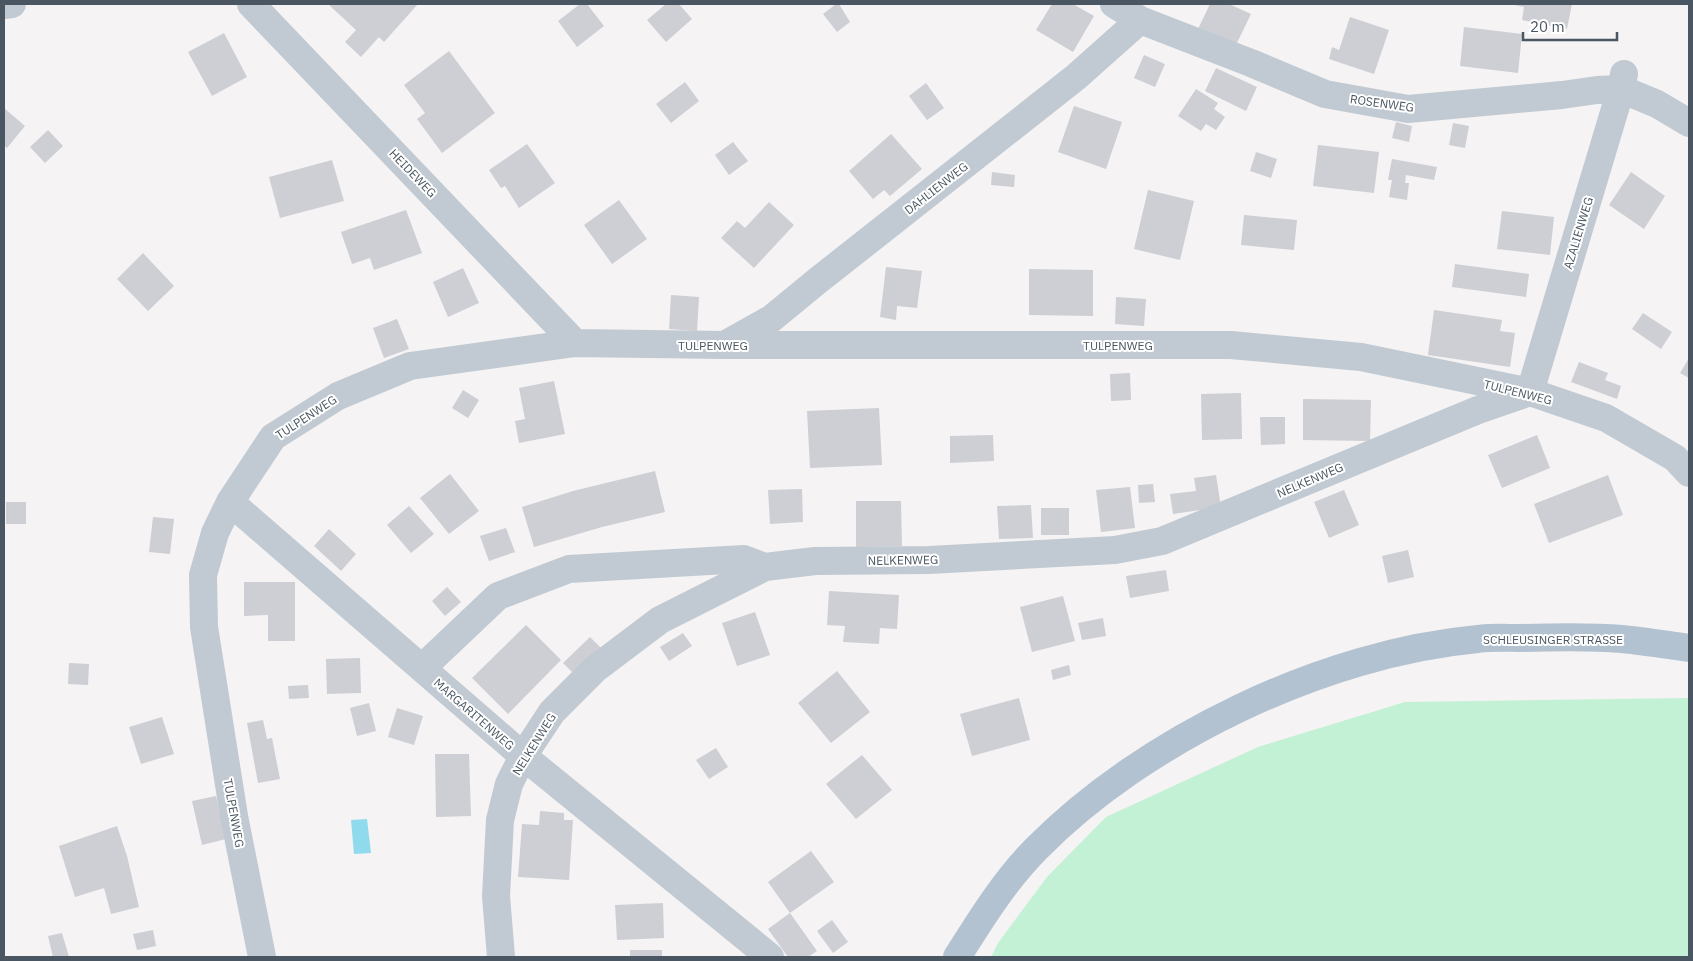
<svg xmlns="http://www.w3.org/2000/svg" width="1693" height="961" font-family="'IBM Plex Sans',sans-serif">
<rect width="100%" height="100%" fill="#f5f3f3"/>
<!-- green -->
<path fill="#c3f1d5" d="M1689,698v259h-698l7,-14 49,-66 59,-60 152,-70 147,-45z"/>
<!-- water -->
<path fill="#90daee" d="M367,819l4,34 -17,1 -3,-34z"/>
<!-- building -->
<path fill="#cdcfd5" d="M331,4h87l-34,38 -5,-5 -18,20 -16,-15 11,-12 -27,-25z
M580,4h7l17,22 -27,21 -19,-26z
M666,4h13l13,15 -26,23 -19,-22z
M836,4h3l11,18 -13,10 -14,-18z
M1052,4h21l21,12 -21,36 -37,-22z
M1210,4h19l22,10 -17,35 -37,-18z
M1510,4h62l-5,25 -45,-9 2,-13z
M1350,17l39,13 -15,44 -45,-15 3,-12 7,3z
M1464,27l58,7 -4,39 -58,-7z
M224,33l23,44 -35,19 -24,-44z
M449,51l46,62 -53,40 -25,-34 8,-6 -21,-28z
M1144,55l21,9 -10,23 -21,-9z
M1216,68l41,19 -11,24 -41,-20z
M685,82l14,19 -28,22 -15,-19z
M926,83l18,25 -17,12 -18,-24z
M1196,89l22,14 -4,6 11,8 -9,13 -10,-6 -5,7 -23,-15z
M1074,106l48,16 -16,47 -48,-17z
M4,108l21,18 -18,22 -3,-3z
M1396,122l16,4 -3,16 -17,-4z
M1453,123l16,3 -4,22 -16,-3z
M48,130l15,16 -18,17 -15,-16z
M891,134l31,35 -32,27 -6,-6 -11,9 -24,-28z
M733,142l15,19 -19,14 -14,-20z
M527,144l28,39 -36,25 -14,-22 -4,2 -12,-18z
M1318,145l61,7 -5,41 -61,-7z
M1256,152l21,7 -6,19 -21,-7z
M1392,159l45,8 -3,13 -28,-5 -1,8h4l-2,17 -18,-3 3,-17h-4z
M332,160l12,41 -64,17 -11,-41z
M992,172l23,3 -1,12 -23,-2z
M1631,172l34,24 -21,33 -35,-24z
M1148,190l46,11 -14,59 -46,-11z
M619,200l28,39 -35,25 -28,-39z
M769,202l25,23 -40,43 -33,-30 16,-17 8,7z
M406,210l16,43 -48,17 -4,-12 -18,6 -11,-32z
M1502,211l52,6 -4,38 -53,-6z
M1244,215l53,5 -3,30 -53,-5z
M143,253l31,33 -26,25 -31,-32z
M1455,264l74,10 -3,23 -74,-10z
M886,267l36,4 -5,37 -20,-2 -1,14 -16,-3z
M463,268l16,35 -31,14 -15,-35z
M1029,269l64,1v46l-64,-1z
M671,295l28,2 -2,34 -28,-2z
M1116,297l30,2 -2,27 -29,-2z
M1434,310l68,10 -2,11 15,2 -5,34 -82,-12z
M1643,313l29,19 -11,17 -29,-20z
M397,319l12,30 -25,9 -11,-30z
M1689,358v20l-9,-5z
M1579,362l29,11 -3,7 16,6 -4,13 -46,-17z
M1130,373l1,27 -20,1 -1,-27z
M554,381l11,53 -46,9 -4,-22 10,-2 -6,-31z
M463,390l16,10 -11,18 -16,-10z
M1241,393l1,46 -40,1 -1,-46z
M1303,399l68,1 -1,41 -67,-1z
M879,408l3,57 -72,3 -3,-57z
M1260,417h25v27l-24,1z
M993,435l1,26 -44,2v-27z
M1537,435l13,33 -48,20 -14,-33z
M655,471l10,41 -63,15 -68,20 -12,-40 51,-16z
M450,474l29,37 -30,23 -29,-36z
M1216,475l5,32 -48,7 -3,-20 26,-3 -2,-13z
M1608,475l15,40 -74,28 -15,-39z
M1153,484l2,18 -16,1 -1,-18z
M1130,487l5,41 -34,4 -5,-42z
M802,489l1,33 -33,2 -2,-34z
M1344,490l15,35 -30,13 -15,-36z
M856,501h45l1,45 -46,1z
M6,502h20v22h-20z
M1031,505l2,33 -34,1 -2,-33z
M409,506l25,28 -23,19 -24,-28z
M1041,508h28v27h-28z
M153,517l21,2 -4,35 -21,-2z
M506,528l9,24 -26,9 -9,-25z
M329,529l27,25 -15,17 -27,-25z
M1408,550l6,27 -26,6 -6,-27z
M1166,570l3,21 -39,7 -4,-22z
M244,582h51v59h-27v-26l-24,1z
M447,587l14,15 -16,14 -13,-15z
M829,591l70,4 -2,34 -17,-1 -1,16 -36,-2 2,-16 -18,-1z
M1063,596l12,45 -43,11 -12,-45z
M755,612l15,43 -33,11 -15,-43z
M1103,618l3,18 -24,4 -4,-17z
M526,625l35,35 -53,54 -36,-36z
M683,633l9,13 -23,15 -9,-14z
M590,637l16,16 -27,26 -16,-16z
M360,658l1,35 -34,1 -1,-35z
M69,663l20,1 -1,21 -20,-1z
M1069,665l2,10 -18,5 -2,-10z
M837,671l33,41 -39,31 -33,-40z
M308,685l1,13 -20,1 -1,-13z
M1019,698l11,42 -58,16 -12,-42z
M369,703l7,28 -19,5 -7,-28z
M397,708l26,8 -9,29 -26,-8z
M162,717l12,37 -33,10 -12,-37z
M263,720l4,19 5,-1 8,41 -22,4 -11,-60z
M716,748l12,19 -19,12 -13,-19z
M435,754h34l2,62 -35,1z
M862,755l30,35 -36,29 -30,-35z
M216,796l10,43 -24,6 -10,-44z
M540,811l24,2v7h9l-4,60 -51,-3 4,-53 17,1z
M117,826l10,30 12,51 -28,7 -7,-26 -29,9 -16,-51z
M811,851l23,31 -44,31 -22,-31z
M663,903l1,35 -47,2 -2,-35z
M790,913l27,38 -9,6h-20l-20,-28z
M832,920l16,22 -15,11 -16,-22z
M153,930l3,16 -19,4 -4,-16z
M62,933l7,24h-16l-5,-21z
M630,950h32v7h-32z"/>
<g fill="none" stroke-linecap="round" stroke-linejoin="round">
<!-- minor -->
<path stroke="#c1cad2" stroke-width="28" d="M251,4l324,339
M1114,4l26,16 111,43 74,31 83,15 154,-14 35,-5 24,-1 36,15 32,19
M4,5l8,-1
M728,343l43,-24 45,-37 260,-205 64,-57
M230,502l293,254 247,201
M422,668l76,-72 71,-27 175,-10 21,8
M262,957l-28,-141 -30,-189 -1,-52 12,-42 15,-31 43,-65 65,-41 72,-30 165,-23 149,2h507l130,12 169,35 76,26 69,40 14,15
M501,957l-5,-61 4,-76 9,-36 14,-28 29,-44 43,-43 65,-49 105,-53 50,-6 114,-1 186,-10 47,-9 316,-131 52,-18 91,-303 3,-15"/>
<!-- major -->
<path stroke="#b3c2d1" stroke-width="28" d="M957,957c24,-38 48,-77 80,-109 108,-109 287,-195 441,-209 14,-2 28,-1 42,-1 34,-1 68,-2 102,1 22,2 45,6 67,9"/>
</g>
<g text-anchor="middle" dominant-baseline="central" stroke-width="4" stroke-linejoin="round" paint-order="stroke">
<!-- street labels -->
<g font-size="12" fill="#4a5661" stroke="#fff">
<text transform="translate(1382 103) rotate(8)">ROSENWEG</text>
<text transform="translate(413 173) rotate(46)">HEIDEWEG</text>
<text transform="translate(936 188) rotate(-38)">DAHLIENWEG</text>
<text transform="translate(1578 233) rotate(-73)">AZALIENWEG</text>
<text x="713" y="345">TULPENWEG</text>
<text x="1118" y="345">TULPENWEG</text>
<text transform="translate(1518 392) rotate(14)">TULPENWEG</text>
<text transform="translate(306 417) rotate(-33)">TULPENWEG</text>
<text transform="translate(1310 480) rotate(-23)">NELKENWEG</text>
<text transform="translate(903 560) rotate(-1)">NELKENWEG</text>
<text x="1553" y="639">SCHLEUSINGER STRASSE</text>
<text transform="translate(474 714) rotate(41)">MARGARITENWEG</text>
<text transform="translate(534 744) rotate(-58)">NELKENWEG</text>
<text transform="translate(234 813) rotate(80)">TULPENWEG</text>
</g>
</g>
<!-- border -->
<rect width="1693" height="961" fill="none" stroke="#4a5661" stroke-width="10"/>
<!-- scale -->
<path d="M1523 32v8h94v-8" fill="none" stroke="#4a5661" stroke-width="2.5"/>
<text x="1530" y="32" font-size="15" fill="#4a5661" stroke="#ffffff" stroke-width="4" paint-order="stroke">20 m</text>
</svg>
